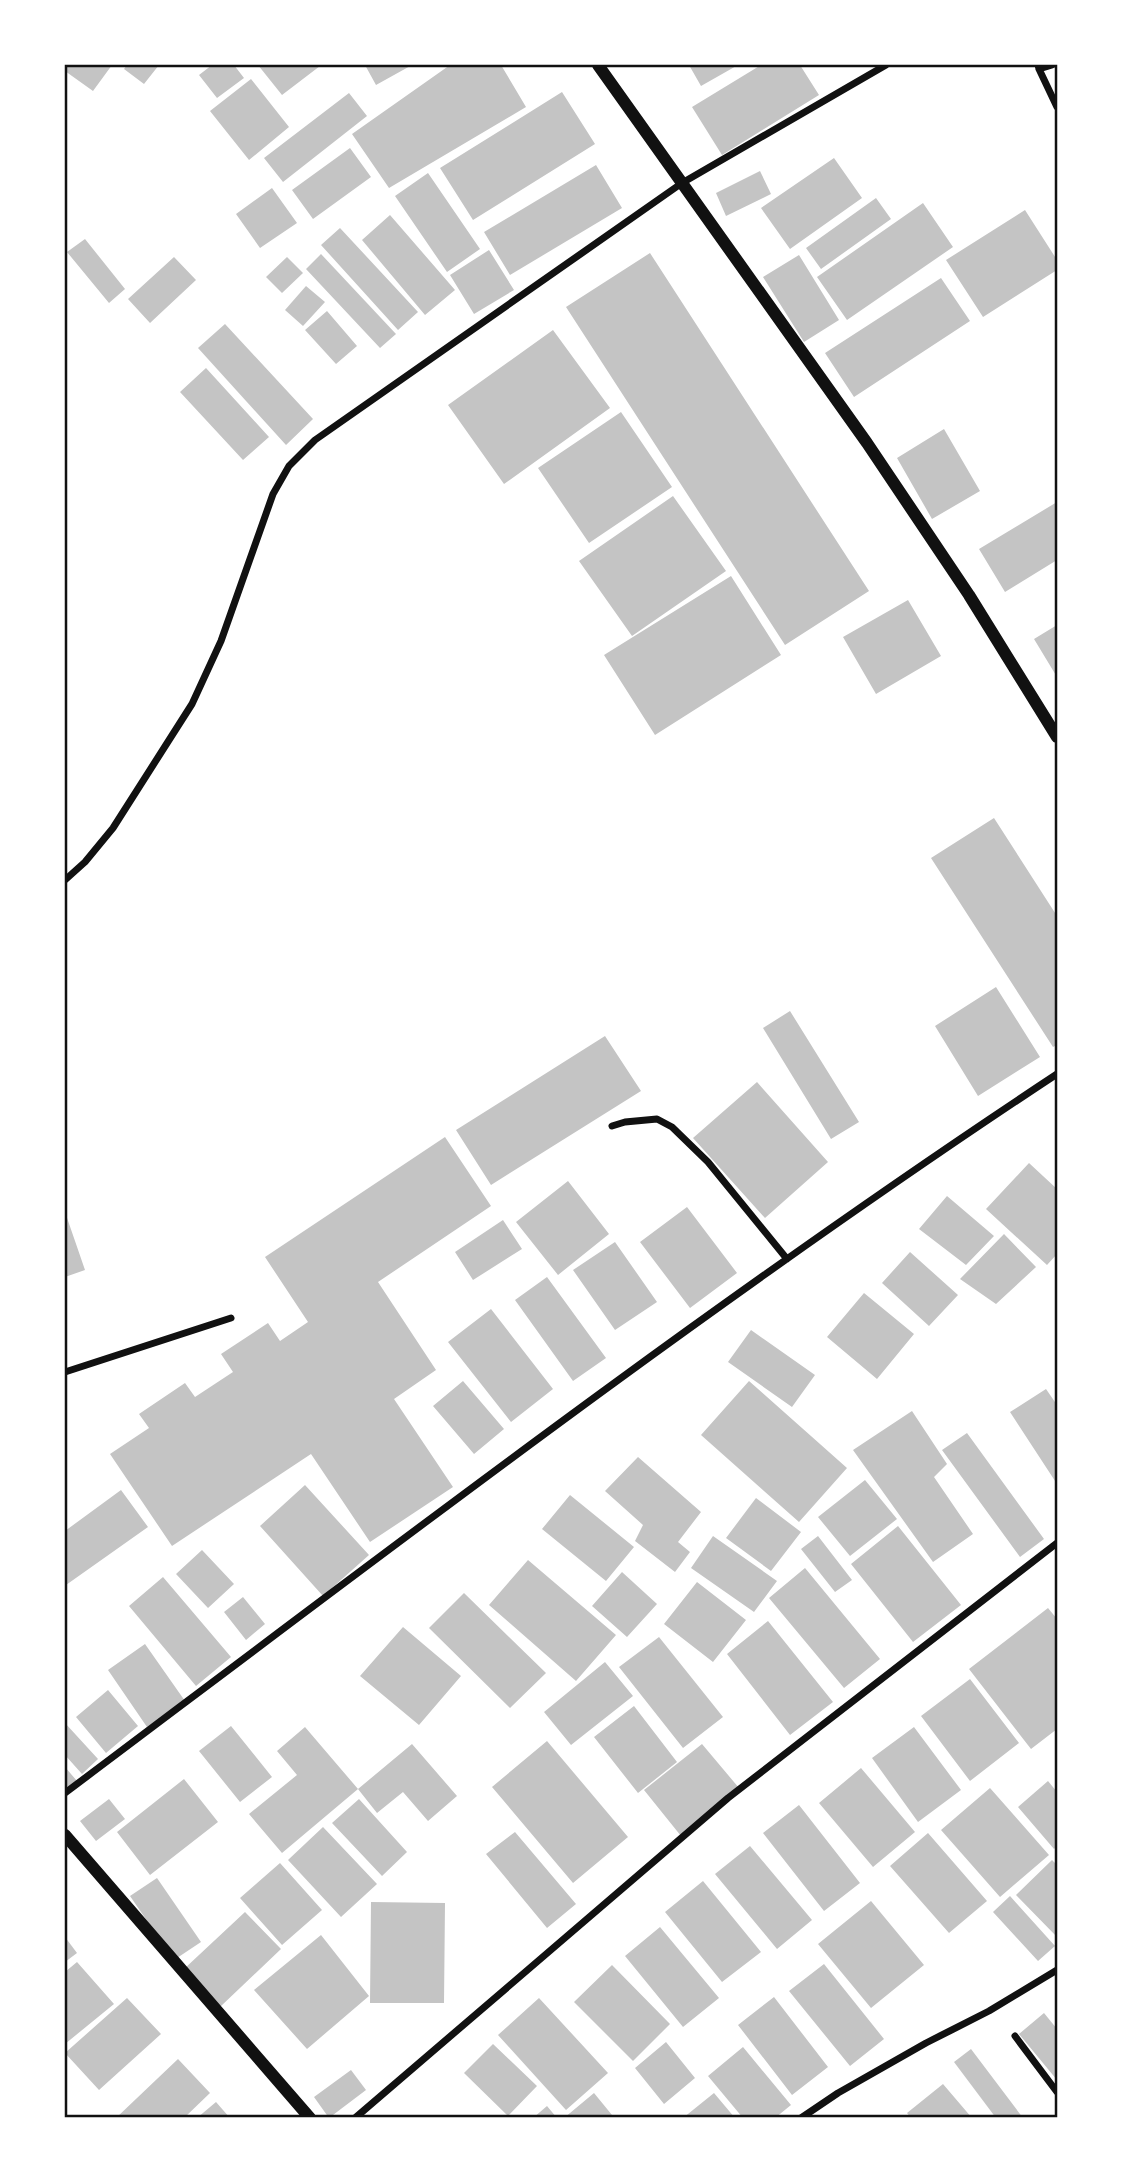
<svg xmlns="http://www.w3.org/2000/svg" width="1122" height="2183" font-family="'Golos Text',sans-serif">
<rect width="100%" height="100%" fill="#fff"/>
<!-- building -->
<path fill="#c4c4c4" d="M68,65h44l-19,26 -28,-20z
M127,65h32l-15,19 -20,-15z
M212,65h22l10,13 -27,20 -18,-23z
M258,65h61l1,1 -38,29z
M365,65h47l-36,20z
M450,65h51l25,42 -137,81 -37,-54z
M689,65h49l-37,21z
M761,65h39l19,30 -97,60 -30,-48z
M251,79l38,48 -40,33 -39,-49z
M562,92l33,52 -122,76 -33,-52z
M349,93l18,23 -84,66 -19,-24z
M350,148l21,29 -58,42 -21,-29z
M834,158l28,40 -72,51 -29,-41z
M596,165l26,43 -112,67 -26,-43z
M760,171l11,23 -45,22 -10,-23z
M428,173l52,76 -33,23 -52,-76z
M272,188l25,35 -37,25 -24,-34z
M876,198l15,21 -70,50 -15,-21z
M923,203l30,44 -106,73 -30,-43z
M1025,210l32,50v10l-74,47 -37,-57z
M390,215l65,75 -30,25 -63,-75z
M340,228l78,84 -20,18 -77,-85z
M85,239l40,50 -16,14 -42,-51z
M489,250l25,40 -40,24 -24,-39z
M650,253l219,338 -84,54 -219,-338z
M321,254l75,80 -16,14 -74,-79z
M799,255l40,65 -35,22 -41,-65z
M174,257l22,23 -46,43 -22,-24z
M287,257l16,16 -21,20 -16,-16z
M941,278l29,43 -116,76 -29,-44z
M306,286l19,16 -22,24 -18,-16z
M327,311l30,35 -21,18 -31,-34z
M225,324l88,95 -27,26 -88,-97z
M553,330l57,78 -106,76 -56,-79z
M206,368l63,69 -26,23 -63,-68z
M621,412l51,75 -83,56 -51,-75z
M944,429l36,62 -48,28 -35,-61z
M673,496l53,75 -94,65 -53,-75z
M1057,502v58l-52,32 -26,-43z
M731,576l50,79 -126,80 -51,-80z
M908,600l33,56 -65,38 -33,-57z
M1057,625v52l-23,-38z
M994,818l63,98v129l-4,2 -122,-189z
M996,987l44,70 -62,39 -43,-70z
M790,1011l69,111 -28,17 -68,-111z
M605,1036l36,55 -150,94 -35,-55z
M757,1082l71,80 -63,56 -72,-80z
M445,1137l46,69 -113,76 58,88 -42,29 59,88 -83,55 -59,-88 -139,92 -62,-92 39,-26 -10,-14 46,-31 10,14 38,-25 -12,-18 47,-31 12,18 28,-19 -43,-65z
M1029,1163l28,26v65l-10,11 -61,-56z
M568,1181l41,53 -51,41 -42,-53z
M947,1196l47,40 -28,29 -47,-36z
M687,1207l50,66 -47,35 -50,-66z
M65,1212l20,58 -20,7z
M503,1220l19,29 -49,31 -18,-28z
M1004,1234l32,33 -40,37 -36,-25z
M615,1242l42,60 -42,28 -42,-60z
M910,1252l48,43 -29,31 -47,-43z
M547,1277l59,81 -33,23 -58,-81z
M864,1293l50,41 -37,45 -50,-42z
M491,1309l62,80 -42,33 -63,-80z
M751,1330l64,45 -23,32 -64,-45z
M463,1381l41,48 -30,25 -41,-48z
M749,1381l98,87 -48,54 -98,-87z
M1046,1389l11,16v79l-47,-72z
M912,1411l35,53 -13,13 39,57 -40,28 -80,-112z
M967,1433l77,106 -24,18 -78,-107z
M638,1457l63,55 -23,30 12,10 -15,20 -40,-31 8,-16 -38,-34z
M865,1480l32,39 -47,37 -32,-39z
M305,1485l64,70 -46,41 -63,-70z
M121,1490l27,37 -82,58 -1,-54z
M570,1495l64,52 -28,34 -64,-52z
M756,1498l45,34 -30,39 -45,-33z
M898,1526l63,79 -48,37 -62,-78z
M713,1536l64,45 -23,31 -63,-44z
M818,1536l34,44 -17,12 -34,-43z
M202,1550l32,34 -26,24 -32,-34z
M528,1560l88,75 -40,46 -87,-76z
M805,1568l75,91 -36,29 -75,-90z
M622,1572l35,32 -30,33 -35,-31z
M163,1577l68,80 -35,29 -67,-80z
M697,1582l49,38 -33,42 -49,-38z
M464,1593l82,80 -36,35 -81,-80z
M243,1597l22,27 -19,16 -22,-28z
M1048,1608l9,11v110l-26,20 -62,-80z
M768,1621l65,81 -43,33 -63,-81z
M403,1627l58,49 -42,49 -59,-49z
M659,1637l64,80 -40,31 -64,-81z
M145,1644l40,57 -38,26 -39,-57z
M605,1662l28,34 -62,49 -27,-33z
M970,1679l49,64 -49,38 -49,-65z
M108,1690l30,36 -32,27 -30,-36z
M634,1706l43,56 -39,31 -44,-56z
M65,1723l33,36 -16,15 -17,-19z
M231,1726l41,51 -32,25 -41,-51z
M305,1727l53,62 54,-45 45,52 -29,25 -25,-29 -26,21 -19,-24 -76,64 -33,-39 48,-39 -20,-24z
M914,1727l47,63 -43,32 -46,-64z
M547,1741l81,96 -55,46 -81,-96z
M702,1744l37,44 -58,48 -37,-46z
M65,1767l12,14 -12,10z
M861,1768l54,64 -42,35 -54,-64z
M184,1779l34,43 -68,53 -33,-43z
M1048,1781l9,11v54l-3,3 -36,-42z
M990,1788l59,67 -49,42 -59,-67z
M109,1799l16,20 -29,22 -16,-20z
M359,1799l48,53 -25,24 -50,-53z
M799,1805l61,78 -36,28 -61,-78z
M323,1827l54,57 -36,33 -53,-57z
M515,1832l61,72 -29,24 -61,-74z
M928,1833l59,68 -38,32 -59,-67z
M750,1846l62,74 -35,29 -62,-75z
M1052,1860l5,5v72l-41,-42z
M280,1863l42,47 -40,35 -42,-47z
M157,1878l44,64 -27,18 -44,-64z
M703,1881l58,71 -39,30 -57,-70z
M1010,1896l45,50 -17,15 -45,-49z
M871,1901l53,64 -53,43 -53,-64z
M371,1902l74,1 -1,100h-74z
M245,1912l36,37 -61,58 -36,-38z
M660,1927l59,71 -36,29 -58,-71z
M321,1935l48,61 -62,53 -53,-59z
M65,1937l12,16 -12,9z
M77,1962l37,42 -49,40v-72z
M824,1964l60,75 -34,27 -61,-75z
M612,1965l58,59 -37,37 -59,-59z
M774,1997l54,70 -36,28 -54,-70z
M127,1998l34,36 -62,56 -34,-37z
M539,1998l69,75 -42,37 -68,-75z
M1044,2013l13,16v51l-38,-46z
M666,2042l29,36 -31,26 -29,-36z
M493,2044l44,42 -29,30 -44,-43z
M743,2047l48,58 -16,13h-32l-35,-42z
M971,2049l52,69h-27l-42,-56z
M178,2059l32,34 -26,25h-68z
M351,2070l15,20 -37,28 -15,-21z
M943,2084l29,34h-61l-4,-5z
M594,2093l18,22 -4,3h-44z
M714,2093l21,25h-52z
M216,2102l14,16h-33z
M547,2106l10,12h-24z"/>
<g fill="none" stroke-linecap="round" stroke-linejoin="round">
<!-- minor -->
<path stroke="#111" stroke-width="7" d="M1038,65l1,4 13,-4
M1039,69l18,38
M65,880l20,-18 28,-34 79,-124 29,-63 52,-147 16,-28 26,-26 367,-257 204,-118
M612,1126l13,-4 32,-3 15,8 36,35 79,97
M65,1372l166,-54
M65,1793c326,-245 651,-494 992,-719
M1015,2036l42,56
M355,2118l373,-320 329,-255
M801,2118l37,-25 88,-50 63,-32 68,-41"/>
<!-- tertiary -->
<path stroke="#111" stroke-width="12" d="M598,65l269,378 102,152 88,142
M65,1835l245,283"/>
</g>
<!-- border -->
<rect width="1122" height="2183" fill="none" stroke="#ffffff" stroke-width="133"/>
<rect x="66" y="66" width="990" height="2050" fill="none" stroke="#111" stroke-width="2.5"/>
</svg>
